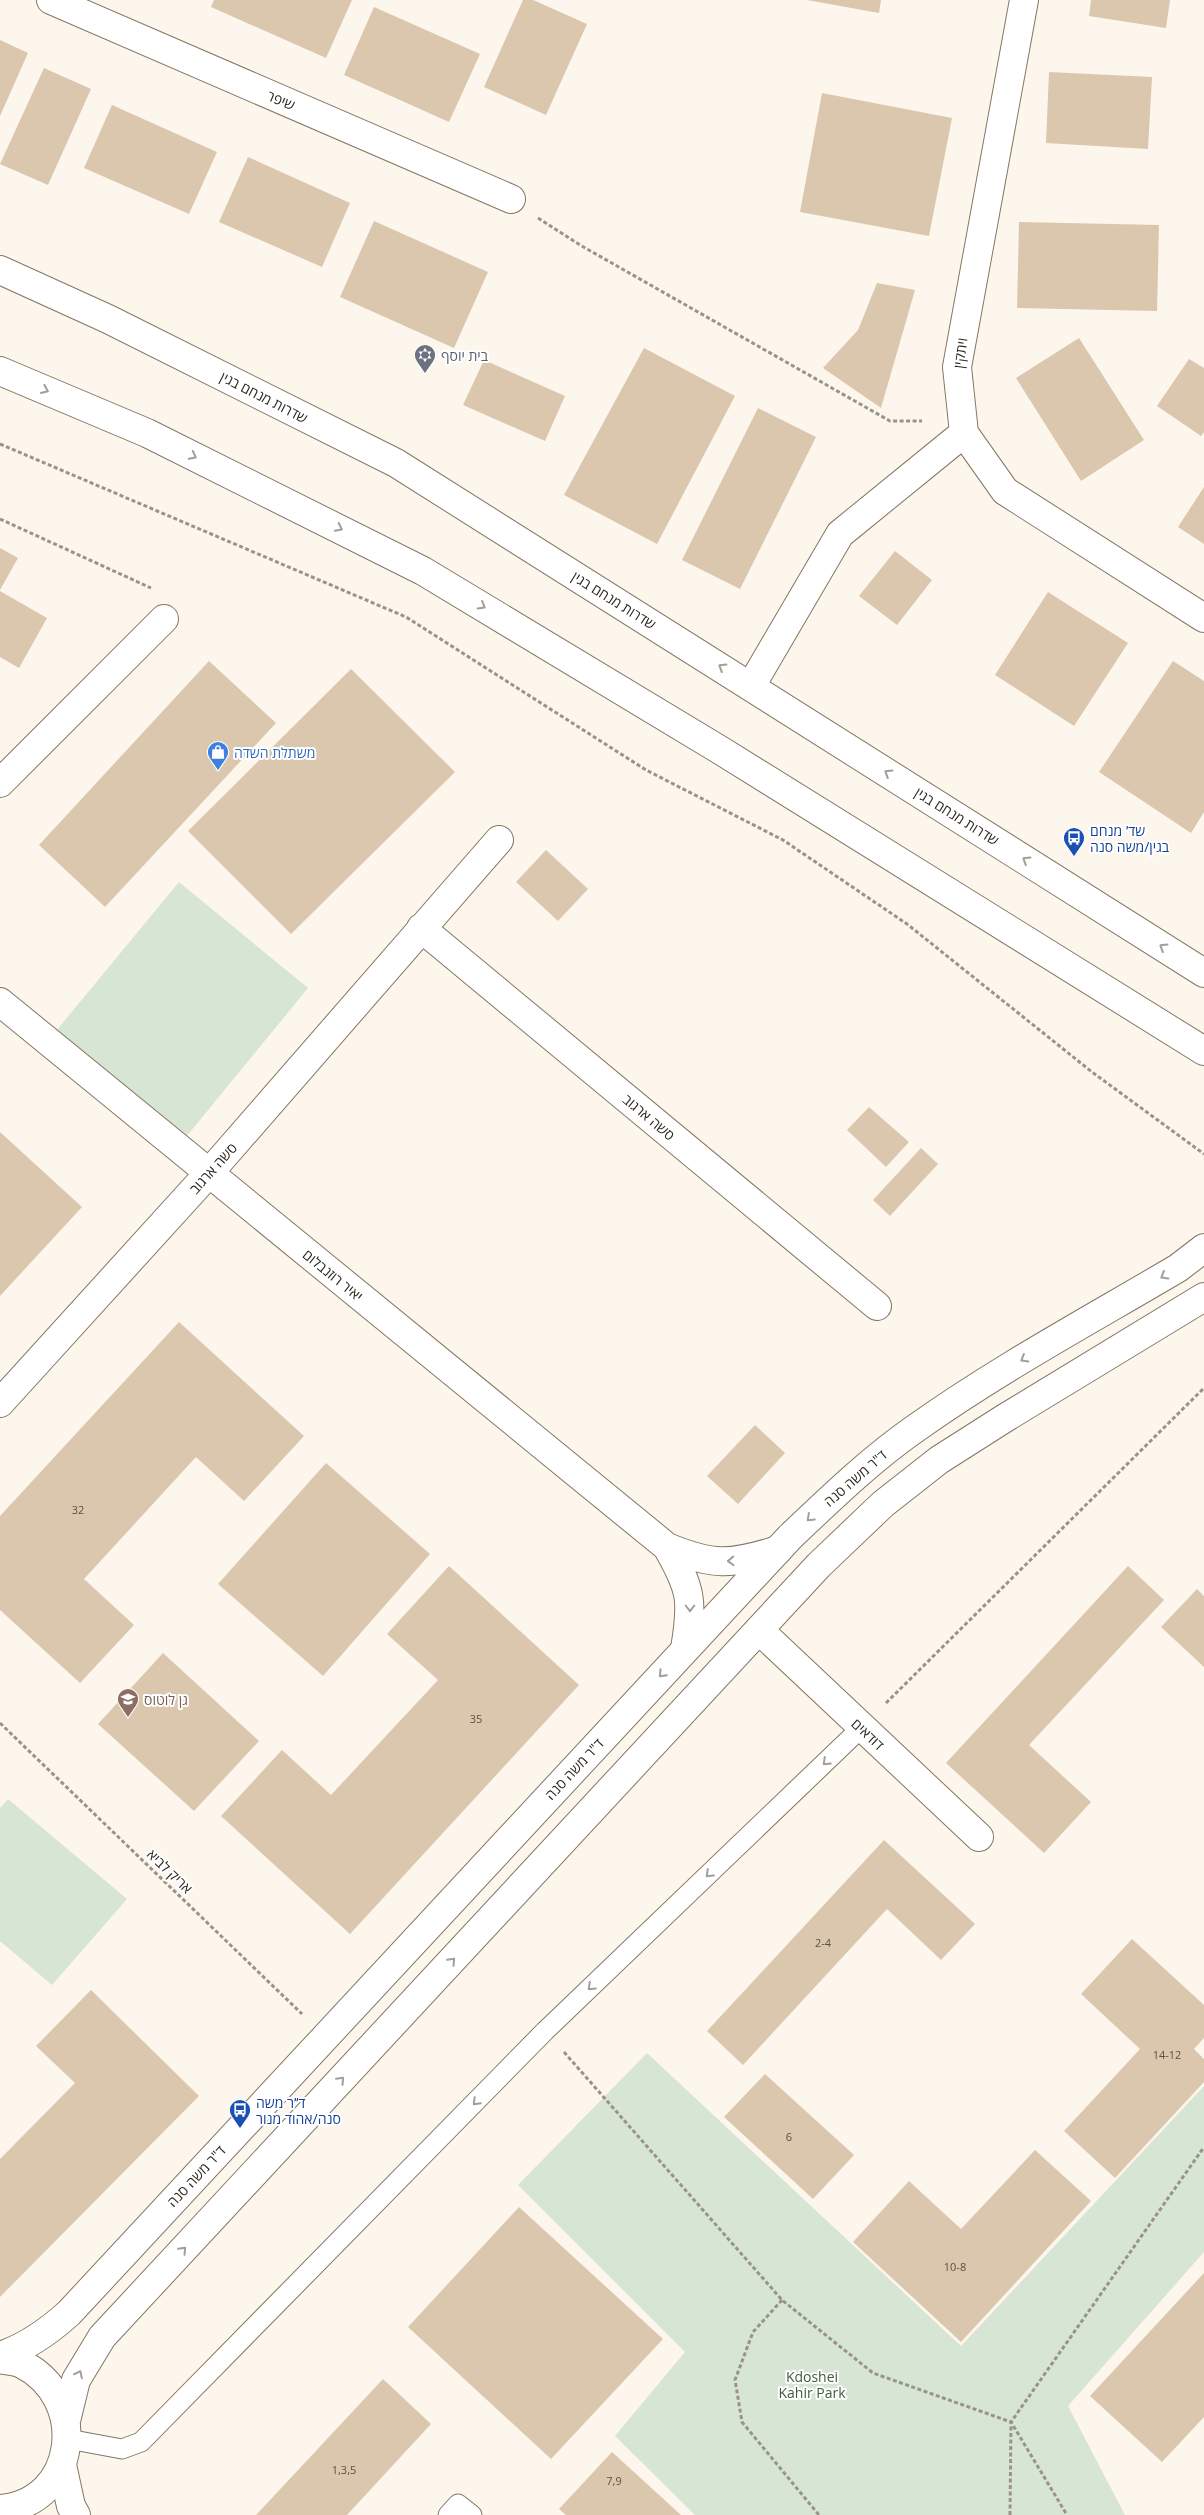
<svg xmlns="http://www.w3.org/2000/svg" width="1204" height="2515" font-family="'Open Sans',Heebo,sans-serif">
<rect width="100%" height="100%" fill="#fdf6ed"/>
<!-- green -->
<path fill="#d7e5d4" d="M179,882l129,106 -122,149 -130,-106z
M8,1799l119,100 -75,86 -52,-44v-133z
M647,2053l314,293 243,-260v166l-136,154 57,109h-430l-80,-79 70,-84 -167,-167z"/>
<!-- building -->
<path fill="#dbc7ae" d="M214,0h138l-26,58 -115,-51z
M523,0h10l54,24 -41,91 -62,-28z
M807,0h74l-2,13z
M1091,0h79l-4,28 -77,-12z
M374,7l106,47 -31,68 -105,-47z
M0,40l28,13 -28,63z
M44,68l47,21 -43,96 -48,-21z
M1049,72l103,5 -4,72 -102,-6z
M822,93l130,25 -23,118 -129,-24z
M112,105l105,47 -28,62 -105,-46z
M248,157l102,46 -28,64 -103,-45z
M374,221l114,51 -34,76 -114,-51z
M1019,222l140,3 -2,86 -140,-3z
M877,283l38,7 -34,118 -58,-40 35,-38z
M1079,338l65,102 -63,41 -65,-103z
M644,348l91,48 -78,148 -93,-49z
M1189,359l15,9v64l-3,4 -44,-30z
M484,360l81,36 -20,45 -82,-36z
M758,408l58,29 -76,152 -58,-29z
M1204,487v57l-26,-17z
M0,548l18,10 -18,32z
M895,551l37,29 -35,45 -38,-29z
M0,591l47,27 -28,50 -19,-11z
M1048,592l80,51 -54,83 -79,-51z
M209,661l67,62 -171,184 -66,-62z
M1173,661l31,20v131l-13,21 -92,-61z
M351,669l104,103 -164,162 -103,-103z
M546,850l42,39 -30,32 -42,-39z
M869,1107l40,35 -23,25 -39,-37z
M0,1132l82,75 -82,89z
M921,1148l17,16 -48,52 -17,-16z
M179,1322l125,114 -60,65 -48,-44 -112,122 50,46 -54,58 -80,-73v-94z
M755,1425l30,28 -47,51 -31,-28z
M326,1463l104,91 -107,122 -105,-92z
M449,1566l130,119 -229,249 -129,-118 61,-66 49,45 107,-115 -51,-46z
M1128,1566l36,34 -135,145 62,57 -47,51 -98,-90z
M1197,1589l7,7v71l-43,-40z
M163,1653l96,88 -65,70 -96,-87z
M884,1840l91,84 -34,36 -54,-51 -144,156 -36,-34z
M1132,1939l72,66v33l-10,11 10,10v23l-89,96 -51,-47 76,-82 -59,-55z
M91,1990l108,106 -199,201v-138l75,-76 -39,-37z
M765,2074l89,81 -41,44 -89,-82z
M1035,2150l56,51 -130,141 -108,-100 56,-61 52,48z
M519,2207l144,132 -112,120 -143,-132z
M1204,2273v144l-42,45 -72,-66z
M383,2379l48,45 -84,91h-91z
M612,2452l69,63h-115l-7,-6z"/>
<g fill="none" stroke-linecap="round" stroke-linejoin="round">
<!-- lane casing -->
<g stroke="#857663" stroke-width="21">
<path id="lane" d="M68,2439l54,10 19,-7 404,-411 316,-303
M448,2515l10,-11 14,11"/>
</g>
<!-- street casing -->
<g stroke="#857663" stroke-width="30">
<path id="street" d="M51,0l460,199
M1024,0l-67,367 7,66 41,58 199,127
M751,686l89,-152 124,-101
M0,783l164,-164
M421,928l456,378
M0,1002l667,545c46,19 64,18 111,3
M0,1403l209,-230 290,-333
M667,1547c25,43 26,54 18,102
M759,1630l220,207
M62,2465l9,41 5,9"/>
</g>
<!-- secondary casing -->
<g stroke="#857663" stroke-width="30">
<path id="secondary" d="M0,270l108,49 288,144 808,510
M0,371l147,62 276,138 297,179 484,301
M0,2356c27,-9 48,-24 69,-43l721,-776c40,-38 80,-77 126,-109 83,-59 174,-108 262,-160l26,-20
M0,2359c7,2 16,2 22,5 68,34 56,139 -22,145
M66,2421l10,-41 26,-43 717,-772 64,-61 56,-44 66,-42 199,-121"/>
</g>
<!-- path -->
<path stroke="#9a938b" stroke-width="3" stroke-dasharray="4 2.5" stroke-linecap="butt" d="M538,218l42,27 310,176h32
M0,444l406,173 240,153 137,70 124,84 185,148 112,82
M0,519l151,69
M886,1703l318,-315
M0,1723l302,291
M564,2052l218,248 91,73 138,49 56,93
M782,2300l-29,32 -18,48 7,42 77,93
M1010,2515l1,-93 193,-275"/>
<!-- lane -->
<use href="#lane" stroke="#fff" stroke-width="19"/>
<!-- street -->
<use href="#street" stroke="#fff" stroke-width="28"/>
<!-- secondary -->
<use href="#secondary" stroke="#fff" stroke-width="28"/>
</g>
<!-- one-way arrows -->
<defs><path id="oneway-chevron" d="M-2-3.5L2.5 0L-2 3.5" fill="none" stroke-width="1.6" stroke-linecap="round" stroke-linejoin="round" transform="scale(1.25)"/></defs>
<g stroke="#a19e9b">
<use href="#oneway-chevron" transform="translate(45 390) rotate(23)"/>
<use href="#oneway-chevron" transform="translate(193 456) rotate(27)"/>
<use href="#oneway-chevron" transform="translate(339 528) rotate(27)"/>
<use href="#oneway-chevron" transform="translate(482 606) rotate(31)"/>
<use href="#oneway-chevron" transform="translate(722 667) rotate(-148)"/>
<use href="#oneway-chevron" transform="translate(888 773) rotate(-148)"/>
<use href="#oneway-chevron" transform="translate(1026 860) rotate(-148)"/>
<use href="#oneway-chevron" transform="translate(1163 947) rotate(-148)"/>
<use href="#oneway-chevron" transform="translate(1164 1276) rotate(149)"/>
<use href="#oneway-chevron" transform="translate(1024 1359) rotate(149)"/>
<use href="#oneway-chevron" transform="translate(810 1518) rotate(137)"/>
<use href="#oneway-chevron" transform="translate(731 1561) rotate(178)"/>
<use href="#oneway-chevron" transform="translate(690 1608) rotate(90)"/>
<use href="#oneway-chevron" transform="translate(662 1674) rotate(133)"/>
<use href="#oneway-chevron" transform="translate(826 1762) rotate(136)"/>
<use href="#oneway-chevron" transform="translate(709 1874) rotate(136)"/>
<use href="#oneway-chevron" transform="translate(452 1961) rotate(-47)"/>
<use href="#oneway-chevron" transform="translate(591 1987) rotate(136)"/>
<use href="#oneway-chevron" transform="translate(341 2080) rotate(-47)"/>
<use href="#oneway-chevron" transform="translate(476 2102) rotate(135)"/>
<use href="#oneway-chevron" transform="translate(183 2250) rotate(-47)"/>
<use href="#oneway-chevron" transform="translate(79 2374) rotate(-64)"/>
</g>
<!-- icons -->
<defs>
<g id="synagogue-pin" transform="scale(1.125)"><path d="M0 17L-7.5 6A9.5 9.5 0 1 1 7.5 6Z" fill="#6b7280" stroke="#fff"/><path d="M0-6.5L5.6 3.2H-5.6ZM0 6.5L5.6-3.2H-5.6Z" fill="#fff"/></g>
<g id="shop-pin" transform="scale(1.125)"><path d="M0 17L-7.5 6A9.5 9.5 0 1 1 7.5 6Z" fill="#3f7fe0" stroke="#fff"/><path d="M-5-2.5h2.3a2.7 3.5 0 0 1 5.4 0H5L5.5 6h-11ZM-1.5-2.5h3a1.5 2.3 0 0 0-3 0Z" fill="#fff"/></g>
<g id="bus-pin" transform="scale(1.125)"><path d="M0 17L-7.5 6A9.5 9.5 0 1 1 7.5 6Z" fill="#1a4fb4" stroke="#fff"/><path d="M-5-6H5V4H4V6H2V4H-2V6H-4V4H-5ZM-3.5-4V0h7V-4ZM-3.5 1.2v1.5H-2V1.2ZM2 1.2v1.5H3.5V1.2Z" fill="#fff"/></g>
<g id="school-pin" transform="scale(1.125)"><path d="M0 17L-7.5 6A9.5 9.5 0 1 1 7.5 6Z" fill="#8d6e63" stroke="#fff"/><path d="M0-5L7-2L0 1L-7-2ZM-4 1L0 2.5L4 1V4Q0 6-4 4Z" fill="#fff"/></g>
</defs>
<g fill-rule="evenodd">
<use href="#synagogue-pin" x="425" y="355"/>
<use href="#shop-pin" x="218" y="752"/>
<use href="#bus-pin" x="1074" y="838"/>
<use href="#school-pin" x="128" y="1699"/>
<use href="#bus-pin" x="240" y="2110"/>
</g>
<g text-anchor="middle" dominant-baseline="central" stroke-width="4" stroke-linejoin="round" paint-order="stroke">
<!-- number labels -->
<g font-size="11" fill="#595044">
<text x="78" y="1509">32</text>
<text x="476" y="1718">35</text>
<text x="823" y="1942">2-4</text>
<text x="1167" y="2054">14-12</text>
<text x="789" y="2136">6</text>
<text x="955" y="2266">10-8</text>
<text x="344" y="2469">1,3,5</text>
<text x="614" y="2480">7,9</text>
</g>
<!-- street labels -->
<g font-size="14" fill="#2e2820" stroke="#fff">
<text transform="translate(281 100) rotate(23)">שיפר</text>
<text transform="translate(960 353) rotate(-82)">ויתקין</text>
<text transform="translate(264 397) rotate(27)">שדרות מנחם בגין</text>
<text transform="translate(614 600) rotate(32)">שדרות מנחם בגין</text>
<text transform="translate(957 816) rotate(32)">שדרות מנחם בגין</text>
<text transform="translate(649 1117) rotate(40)">סשה ארגוב</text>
<text transform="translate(213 1168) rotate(-48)">סשה ארגוב</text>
<text transform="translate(333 1275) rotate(39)">יאיר רוזנבלום</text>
<text transform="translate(855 1478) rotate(-41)">ד"ר משה סנה</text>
<text transform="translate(868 1734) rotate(43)">דודאים</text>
<text transform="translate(574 1769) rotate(-47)">ד"ר משה סנה</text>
<text transform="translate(170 1871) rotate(44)">אריק לביא</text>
<text transform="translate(196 2176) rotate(-47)">ד"ר משה סנה</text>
</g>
<!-- worship labels -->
<g font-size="14" fill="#5b616d" stroke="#fff" text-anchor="start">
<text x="441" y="355">בית יוסף</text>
</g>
<!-- shop labels -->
<g font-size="14" fill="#366cbe" stroke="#fff" text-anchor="start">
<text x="234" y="752">משתלת השדה</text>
</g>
<!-- transit labels -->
<g font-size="14" fill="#164399" stroke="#fff" text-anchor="start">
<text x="1090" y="830">שד׳ מנחם<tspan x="1090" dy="16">בגין/משה סנה</tspan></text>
<text x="256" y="2102">ד״ר משה<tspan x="256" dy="16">סנה/אהוד מנור</tspan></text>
</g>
<!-- education labels -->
<g font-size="14" fill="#785e54" stroke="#fff" text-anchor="start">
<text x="144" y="1699">גן לוטוס</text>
</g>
<!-- park labels -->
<g font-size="14" fill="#3c5c36" stroke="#fff">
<text x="812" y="2376">Kdoshei<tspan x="812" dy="16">Kahir Park</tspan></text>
</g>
</g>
</svg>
